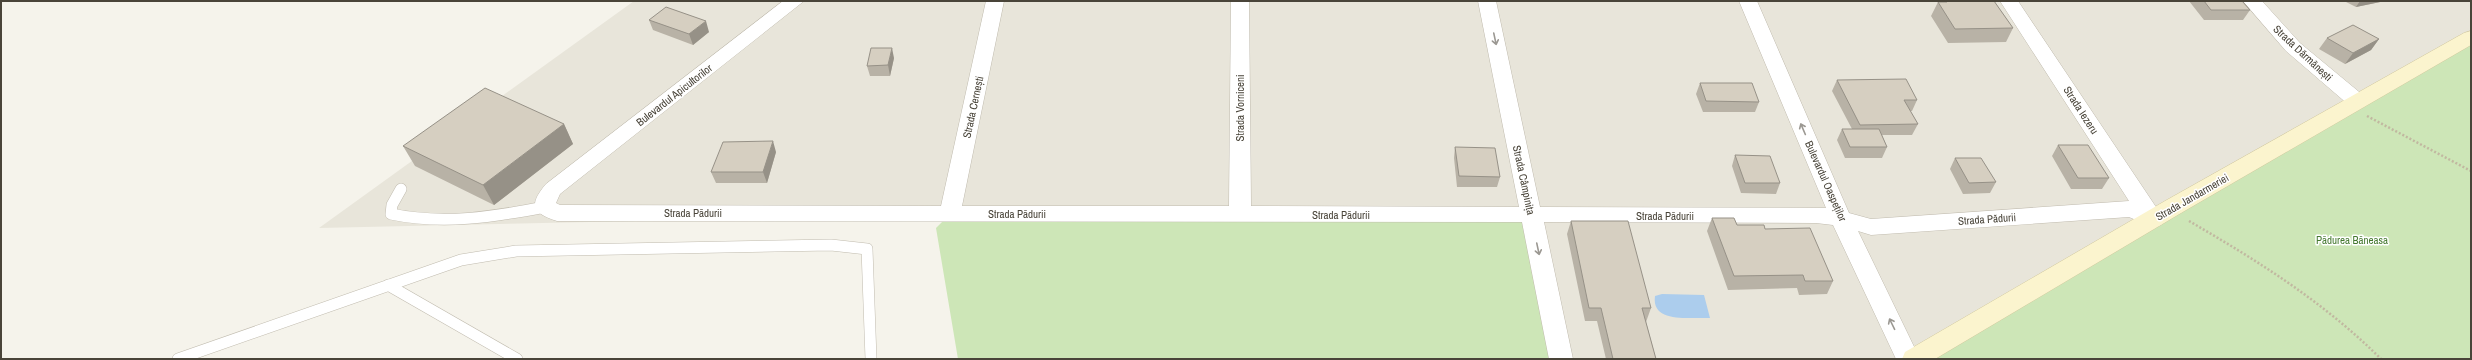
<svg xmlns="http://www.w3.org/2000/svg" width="2472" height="360" font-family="'Archivo Narrow',sans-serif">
<rect width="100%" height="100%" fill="#f5f3eb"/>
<!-- residential -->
<path fill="#e8e5da" d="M634,1h1837v36l-557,322h-352l-612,-145 -631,14z"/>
<!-- green -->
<path fill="#cde6b7" d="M2471,37v322h-557z
M950,214l582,2 29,143h-603l-22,-131z"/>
<!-- water -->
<path fill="#accded" d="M1662,294l42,1 6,23c-19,-1 -59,6 -55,-22z"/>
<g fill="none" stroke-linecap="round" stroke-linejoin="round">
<!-- lane casing -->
<g stroke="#c0bbae" stroke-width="12">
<path id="lane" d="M401,189l-9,16 -1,9c52,11 102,3 154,-7
M388,285l129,74
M178,359l283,-99 55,-9 315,-6 36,4 4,110"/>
</g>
<!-- street casing -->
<g stroke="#c0bbae" stroke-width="1">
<path id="street" d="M783,1h21l-244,193 -4,9 4,2 381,1 45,-205h18l-42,205h267l2,-205h18l2,205 268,1 -41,-206h18l44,206 286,1 -87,-207h18l92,212 22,6 258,-18 -129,-200h18l146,218 -3,6 -9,2 -23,-10 -258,18 -13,-4 62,128h-24l-63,-134 -17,-2 -272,-1 29,137h-24l-27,-137 -965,-1c-26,-8 -28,-17 -11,-37z
M2243,1h19l38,42 64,53 3,5 -3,5 -7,2 -7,-2 -64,-55z"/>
</g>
<!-- secondary casing -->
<g stroke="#d1c89e" stroke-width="1">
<path id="secondary" d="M2471,31v14l-290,168 -246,146h-33l3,-7 260,-151 299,-168z"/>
</g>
<!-- path -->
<path stroke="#c1b8a0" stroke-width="2.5" stroke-dasharray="2 2" stroke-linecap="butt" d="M2367,116l104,55
M2189,221c69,40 136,82 192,138"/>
<!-- lane -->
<use href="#lane" stroke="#fff" stroke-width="11"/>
<!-- street -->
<use href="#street" fill="#fff" fill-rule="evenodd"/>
<!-- secondary -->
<use href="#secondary" fill="#fbf4ce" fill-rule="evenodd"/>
</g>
<!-- wall -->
<path fill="#b8b2a6" d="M1944,1h50l19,27 -7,14 -58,1 -17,-27 7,-14h5z
M2189,1h53l8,9 -7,10h-39z
M2344,1h41l-29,6z
M649,20l60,12 -16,13 -40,-15z
M2327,38l52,1 -8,11 -26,14 -26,-15z
M894,58l-4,18h-20l-3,-10z
M1837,80l80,20 -5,11h-2l8,13 -6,11h-30l5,12 -5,11h-37l-8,-18 5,-11h10l-20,-38z
M1700,83l59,19 -4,10h-52l-7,-18z
M564,124l9,20 -79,61 -79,-39 -12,-20z
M2058,145l51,33 -7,11h-31l-19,-33z
M1455,147l45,30 -3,10h-40l-3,-29z
M776,152l-9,31h-51l-5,-11z
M1735,155l45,28 -4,11 -35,-1 -9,-27z
M1955,158l41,24 -6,11 -27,1 -13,-25z
M1712,218l25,7 28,4 68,52 -6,13 -28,1 -2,-7 -69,2 -21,-59z
M1571,221l80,87 -5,14 10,37h-50l-9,-38h-12l-18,-87z"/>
<!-- shaded-wall -->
<path fill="#969187" d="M2360,1h25l-29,6z
M706,21l3,11 -16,13 -4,-11z
M2379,39l-8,11 -26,14 8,-11z
M892,48l2,10 -4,18 -2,-11z
M564,124l9,20 -79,61 -11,-20z
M773,141l3,11 -9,31 -4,-11z"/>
<!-- building -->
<path fill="#d6cfc1" stroke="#969187" d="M1947,1h47l19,27 -58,1 -17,-27h9z
M2204,1h38l8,9h-39z
M666,7l40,14 -17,13 -40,-14z
M2353,25l26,14 -26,14 -26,-15z
M871,48h21l-4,17 -21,1z
M1906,79l11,21h-13l14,24 -58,1 -23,-45z
M1700,83h52l7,19 -53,-1z
M485,88l79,36 -81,61 -80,-39z
M1842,129h37l8,18h-37z
M773,141l-10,31h-52l12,-30z
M2058,145h30l21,33h-31z
M1455,147l40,1 5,29 -41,-1z
M1735,155l35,1 10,27h-35z
M1955,158h26l15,24 -27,1z
M1712,218h22l3,7h27l1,4 45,-1 23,53h-28l-2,-6 -69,1z
M1571,221h57l23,87h-9l14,51h-43l-12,-51h-12z"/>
<!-- one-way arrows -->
<defs><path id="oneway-shaft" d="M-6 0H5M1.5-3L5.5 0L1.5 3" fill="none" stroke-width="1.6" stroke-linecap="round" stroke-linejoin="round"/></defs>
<g stroke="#9b9892">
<use href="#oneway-shaft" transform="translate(1495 39) rotate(78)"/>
<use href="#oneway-shaft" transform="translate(1803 129) rotate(-113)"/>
<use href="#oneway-shaft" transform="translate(1538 249) rotate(78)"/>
<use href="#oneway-shaft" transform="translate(1892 324) rotate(-116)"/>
</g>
<g text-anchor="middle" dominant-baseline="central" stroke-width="3" stroke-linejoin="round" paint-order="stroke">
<!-- street labels -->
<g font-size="11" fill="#494439" stroke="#fff">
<text transform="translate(2303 53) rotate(43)">Strada Dărmănești</text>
<text transform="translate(674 95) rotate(-38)">Bulevardul Apicultorilor</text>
<text transform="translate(973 107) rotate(-78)">Strada Cernești</text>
<text transform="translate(1240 108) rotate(-90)">Strada Vorniceni</text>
<text transform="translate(2081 110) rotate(57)">Strada Iezeru</text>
<text transform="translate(1524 180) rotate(78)">Strada Câmpinița</text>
<text transform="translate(1826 181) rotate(66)">Bulevardul Oaspeților</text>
<text transform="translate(2192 197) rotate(-30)">Strada Jandarmeriei</text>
<text x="693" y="213">Strada Pădurii</text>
<text x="1017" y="214">Strada Pădurii</text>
<text x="1341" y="215">Strada Pădurii</text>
<text x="1665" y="216">Strada Pădurii</text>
<text transform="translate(1987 219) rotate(-4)">Strada Pădurii</text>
</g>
<!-- park labels -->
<g font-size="11" fill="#44782f" stroke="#fff">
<text x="2352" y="240">Pădurea Băneasa</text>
</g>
</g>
<!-- border -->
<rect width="2472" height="360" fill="none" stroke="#494439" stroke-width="4"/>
</svg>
